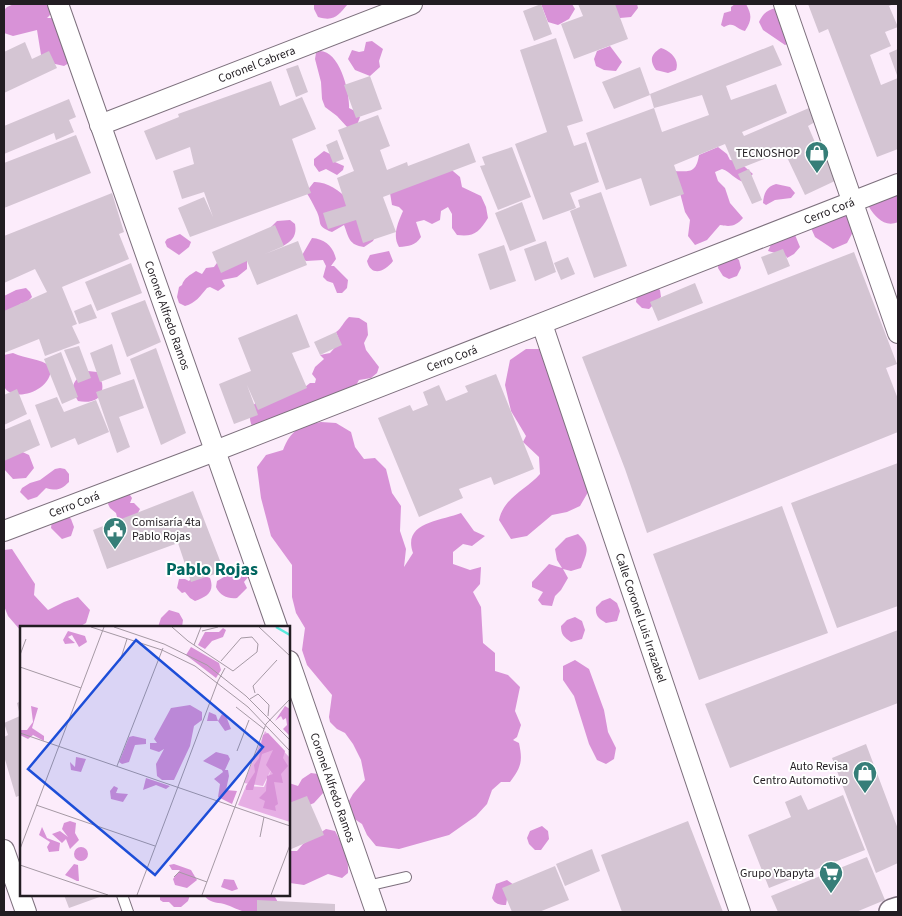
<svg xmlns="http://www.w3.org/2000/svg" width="902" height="916" font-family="'Source Sans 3',sans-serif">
<rect width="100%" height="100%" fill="#fcecfb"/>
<!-- forest -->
<path fill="#d892d7" d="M14,4h37l-1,11 -3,3h6l19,43 -8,5 -22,-5 -5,-31 -24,6 -9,-3v-23l3,-3z
M314,4h34c-10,11 -13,18 -30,13l-4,-8z
M541,4h31l3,5 -6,10 -11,6 -10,-3z
M611,4h26l1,4 -7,9 -11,1 -8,-9z
M735,4h11c6,11 6,16 -1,27 -10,-2 -10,-10 -21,-4l-3,-2 3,-12 7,-2v-4z
M785,6l5,37 -5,2 -22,-15 -4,-8c5,-12 14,-14 26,-16z
M372,41l11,8 -4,12 1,6 -10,9 -15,-6 -7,-11 4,-9 7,2 5,-1 2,-9z
M610,46l12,16 -6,9 -12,-1 -8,-4 -2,-7 3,-8z
M661,48c9,3 19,11 15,22l-8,3 -12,-3c-7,-10 -5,-16 5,-22z
M320,51c20,0 30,42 29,57l6,3 5,6 -3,8 -9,3 -11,-12 -12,-9 -3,-8 -1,-17 -6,-23 1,-6z
M718,147l9,7 3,6 8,1 15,13 -9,8c-9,-2 -13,-10 -22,-13l-7,3 3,9 7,7 5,15 13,15c-7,8 -12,9 -23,7l-13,15 -12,5 -7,-9 2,-16 -5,-8 -5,-19 -9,-22c17,0 25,4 28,-16z
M324,151l8,4 3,7 9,4 -1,4 -6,5 -11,-6 -7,3 -5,-7v-6z
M447,166l13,11 2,10 19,9 5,11 2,11c-9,14 -13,19 -31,17l-5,-7v-14l-4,-7 -7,4 -1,9 -8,4 -8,-4 -8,2 5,15c-6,9 -12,9 -22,10 -7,-12 -1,-24 4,-36l-4,-4 -7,-2 -2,-12z
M897,174l1,1v47c-13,6 -23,-5 -29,-15l5,-11 3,-15z
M314,182c25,-1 48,33 63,51l-4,8 -9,6c-15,-2 -15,-9 -20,-22l-12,7c-17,-6 -9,-9 -16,-22 -3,-6 -6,-12 -10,-18z
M776,184l14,3 5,6 -4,5 -16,2 -9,5 -3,-2c1,-10 3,-16 13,-19z
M847,210l6,22 -6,11 -14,6 -18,-12 -4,-9z
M290,220l5,4c2,11 -2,17 -12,22l-13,-18 7,-7z
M793,230l7,17 -6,7 -7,4 -1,-2 -18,-5 5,-11z
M180,234l11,8 -2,5 -10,8 -12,-8 -2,-5 2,-3z
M312,238c13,1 21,8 24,21l-5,7h3l14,14 -1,8 -5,5h-5l-4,-10 -6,-2 -4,-4 3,-11 -3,-6 -17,1 -5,-4z
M240,247l7,14v8l-10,8 -15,3 3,6 -7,5 -8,-4 -3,1c-7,8 -11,15 -22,18l-6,-3 -2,-6 2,-10 3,-2c2,-7 8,-10 14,-14l6,3 4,-6 8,-1 13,-18z
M389,251l4,10c-8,11 -22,16 -26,0l3,-6z
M733,255l6,5 2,8 -4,8 -8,3 -6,-3 -5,-8 1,-9z
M655,286l5,4 1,7 -12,12 -7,-1 -6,-6 1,-7z
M26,288l4,4 2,5 -5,5 -7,2c-3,7 -8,10 -16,9v-17l12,-6z
M349,317l10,1 8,5 1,12 -4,8 2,7 13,17 -2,6 -6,5 -12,2 -4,7 -101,42c-6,-7 -6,-22 4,-28 3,-2 8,-2 12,-3 13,-4 30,-5 40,-15h5l1,-4 -4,-5 3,-7 9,-8 -4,-4 10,-2 10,-11 -4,-10c6,-4 7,-10 13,-15z
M526,349h19l23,65 -3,9 16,16 10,48 -11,19 -13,6 -15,3 -25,21 -16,3 -12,-19c5,-23 27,-30 41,-46l-1,-17 -16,-15 3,-6 -15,-25 -6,-26 5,-25z
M13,353c13,6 27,5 38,14 1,26 -41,36 -47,19 -2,-6 0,-24 0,-31z
M88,371l9,1c1,3 4,8 5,11 3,16 -11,21 -24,18 -10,-16 -4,-21 10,-30z
M321,422l15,1 15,9 4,15 9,12 11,-1 11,11 6,24 9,13 -1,25 6,18 -2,18 9,-14c-11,-31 28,-32 48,-40l13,18 11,5 -13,10 -9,-2 -10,8v12l17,6 11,-3 -1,17 -7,8 8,15 2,36 12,10v18l13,4 12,12 -5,24 6,14 -4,12 -4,3 6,3c4,19 2,24 -9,39h-9l-9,8 -5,14 -11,12 -27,19 -50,14 -23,-3 -9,-11 -5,-11 -9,-6 -7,-12 7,-12 12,-14 -4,-20 -8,-16 -8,-11 -8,-4 -7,-7 -1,-5 3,-22 -25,-30 -5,-15 3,-22 -9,-15 -4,-16v-32l-21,-29 -10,-38 -4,-31 9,-12 17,-5c8,-20 16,-24 38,-28z
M16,449l13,6 5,13 -8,10 -13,1 -9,-10v-12z
M60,468l5,1 4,5v8c-8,8 -12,9 -23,6l-9,9 -9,3 -8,-8 2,-4 8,-5 10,-3 15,-11z
M128,492l4,6 -2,5h4l6,6 -8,15 -15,-7 -1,-4 -6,-5 -2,-4 4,-8z
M65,512l6,7 3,8 -3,9 -9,3 -11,-11 1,-8z
M578,534c13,12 9,19 3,34l-10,3 -8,-2 5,9 -7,12 -6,6 -3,10 -10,-1 -4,-5 5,-8 -11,-5v-5l17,-18 13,4 -5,-8 -2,-11 11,-11z
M12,549l23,35 -1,11 14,15 16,-8 14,-5 12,13 -4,13 -7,4h-58v4l-13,-15 -4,-10v-56z
M227,566h14l5,5 3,5 -5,6 3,6 -10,10c-9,1 -17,-2 -21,-11l1,-6 7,-4v-6z
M199,574l11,4c5,14 -3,19 -15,23l-5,-3 -5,-6 -3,1 -5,-5 2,-9h6l4,2 4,-5z
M610,598l7,5 3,8 -3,10 -11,2c-7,-4 -11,-7 -10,-16l6,-6z
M169,610l10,3 4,7 -1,7h-24l3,-9z
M575,617l7,4 3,9 -3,9 -11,3c-7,-5 -10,-7 -10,-16l6,-6z
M575,660l14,9 15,41 4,22 8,16 -2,11 -8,5 -9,-4 -8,-16 -15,-48 -11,-16v-14z
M311,773l7,1 6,18 -10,11 -25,11v-31l9,3 4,-7z
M542,826l6,5 1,8 -8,11h-6l-6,-6 -2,-6 3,-7z
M326,829l9,2c8,15 14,24 13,42l-6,5 -14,-4 -24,11 -14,-2 -1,-32h8l6,-7z
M507,880l7,5 1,7 -8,7 -1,6c-7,0 -11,-1 -14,-7l4,-14z
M160,895h30l-2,6 -7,6h-7l-5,-5h-6l-3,-2z
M204,895h70l8,15c-10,4 -25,4 -36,2 -7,-1 -14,-6 -22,-8 -8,-2 -15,-1 -20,-9z"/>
<!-- building -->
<path fill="#d4c5d3" d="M541,4l11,30 -18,7 -11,-30z
M578,4h37l13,35 -54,20 -13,-35 22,-8z
M808,4h86l-5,2 9,21 -13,5 6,14 -21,9 11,30 17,-7v71l-21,8 -49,-128 -9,4z
M556,38l27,83 -16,5 7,20 12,-4 13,40 -29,11 6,15 -33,12 -28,-76 32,-12 -27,-82z
M25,42l7,17 17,-8 8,17 -53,25v-41z
M773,45l9,20 -56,21 5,14 45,-16 11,29 -45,19 2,4 65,-28 6,14 -7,4 9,21 4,-1 16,34 -32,15 -21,-44 -48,19 -11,-26 -51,21 10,29 -34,12 -9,-28 -35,12 -20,-57 68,-25 8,24 47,-17 -7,-20 -48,13 -4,-14z
M898,49v29l-9,-25z
M298,65l10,27 -12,5 -10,-28z
M640,67l10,28 -36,14 -12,-27z
M370,76l12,33 -26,9 -12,-33z
M271,81l9,25 22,-9 14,32 -24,10 19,54 -121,44 -12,-29 26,-11 9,20 -9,-25 -22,7 -9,-28 21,-7 -4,-17 -34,13 -12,-29 35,-14 -1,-3z
M69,99l7,18 -7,3 5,12 -18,8 -2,-7 -50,21v-28z
M378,115l12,31 -10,4 7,20 20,-8 1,4 61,-23 7,19 -93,35 13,35 -33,11 -7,-23 -28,9 -5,-16 23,-7 -9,-28 17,-7 -16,-41z
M76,135l15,38 -87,35v-45z
M337,140l7,19 -11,4 -7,-18z
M512,147l19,50 -33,13 -18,-44 5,-1 -3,-8z
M749,169l13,31 -10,4 -14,-30z
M601,192l26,74 -33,12 -24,-67 10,-4 -2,-7z
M112,193l12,39 -5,2 10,25 -67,28 15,37 -5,2 8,17 -35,13 -6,-17 -35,14v-42l43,-19 -12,-23 -31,14v-47z
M522,202l14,39 -26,10 -15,-38z
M275,225l9,21 -19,8 33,-13 9,24 -50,20 -10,-24 -26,12 -9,-21z
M546,241l10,31 -21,9 -11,-32z
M504,245l12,36 -26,9 -12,-36z
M783,249l7,17 -22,9 -7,-18z
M854,252l43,112 -11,4 12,31v33l-251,101 -22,-64 -43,-112z
M568,257l7,17 -14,6 -7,-17z
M131,263l11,30 -45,18 -12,-29z
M695,283l8,20 -45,18 -8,-19z
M145,300l16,42 -34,15 -16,-44z
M91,304l6,14 -18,6 -5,-13z
M297,314l13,33 -18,6 15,35 -49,22 -11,-25 11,30 -24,9 -15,-40 32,-13 -13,-33z
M336,332l6,13 -22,10 -6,-13z
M112,344l9,30 -21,8 -10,-29z
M79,346l12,32 -13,5 -14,-33z
M156,348l30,85 -25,12 -31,-86z
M61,352l17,45 -16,7 -18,-45z
M496,374l38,95 -40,16 -3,-8 -32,12 4,9 -44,19 -41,-99 32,-13 3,6 15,-6 -5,-13 16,-7 7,16 22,-9 -3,-6z
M134,379l10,29 -25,9 11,30 -13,6 -21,-61z
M17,389l10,25 -23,11v-30z
M57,397l7,15 32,-12 13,32 -31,13 -3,-7 -24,10 -16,-43z
M30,419l10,26 -36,16v-31z
M898,463v143l-61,22 -46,-125z
M193,491l31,80 -33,11 -13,-39 -71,26 -14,-39z
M782,506l46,127 -129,47 -46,-126z
M898,630v73l-168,65 -25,-64z
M21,701v94l-5,2 -12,-41v-19l4,-2 -4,-12 16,-7 -3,-13z
M866,744l32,85v34l-22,10 -44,-115z
M801,795l7,15 35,-15 22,55 -96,38 -21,-53 43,-18 -6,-15z
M307,796l17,39 -35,15v-47z
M688,821l35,91h-101l-21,-57z
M592,849l8,22 -35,15 -9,-22z
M867,857l18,43 -29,12h-78l-7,-16z
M555,866l14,34 -30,12h-27l-10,-24z
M64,895h41l-36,13z
M257,900l78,4v8h-78z"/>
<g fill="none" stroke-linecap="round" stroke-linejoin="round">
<!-- service casing -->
<g stroke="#7d707d" stroke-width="12">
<path id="service" d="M367,886l39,-9
M122,895l6,17"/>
</g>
<!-- minor casing -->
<g stroke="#7d707d" stroke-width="22">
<g id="minor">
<path id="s1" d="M58,4l219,623"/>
<path d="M784,4l114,329"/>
<path id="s2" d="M100,125l312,-121"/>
<path id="s3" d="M542,324l198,588"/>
<path id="s4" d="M4,531l211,-80 683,-267"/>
<path id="s5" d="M289,661l87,251"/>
<path d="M4,850l22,62"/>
</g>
</g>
<!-- tertiary casing -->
<g stroke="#7d707d" stroke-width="28">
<path id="tertiary" d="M892,912l6,-2"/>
</g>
<!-- service -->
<use href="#service" stroke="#fff" stroke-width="10"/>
<!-- minor -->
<use href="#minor" stroke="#fff" stroke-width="20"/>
<!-- tertiary -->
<use href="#tertiary" stroke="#fff" stroke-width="25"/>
</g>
<!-- icons -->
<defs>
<g id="shop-pin" transform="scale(1.25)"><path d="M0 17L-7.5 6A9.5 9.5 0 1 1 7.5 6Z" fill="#367e78" stroke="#fff"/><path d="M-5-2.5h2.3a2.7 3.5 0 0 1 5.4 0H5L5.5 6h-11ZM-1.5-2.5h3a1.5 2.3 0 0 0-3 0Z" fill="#fff"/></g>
<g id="civic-pin" transform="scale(1.25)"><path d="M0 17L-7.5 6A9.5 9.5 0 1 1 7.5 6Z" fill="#367e78" stroke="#fff"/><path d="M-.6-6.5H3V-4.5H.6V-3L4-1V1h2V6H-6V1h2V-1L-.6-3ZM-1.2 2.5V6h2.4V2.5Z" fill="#fff"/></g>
<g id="supermarket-pin" transform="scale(1.25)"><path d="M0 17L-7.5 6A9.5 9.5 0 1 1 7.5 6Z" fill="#367e78" stroke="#fff"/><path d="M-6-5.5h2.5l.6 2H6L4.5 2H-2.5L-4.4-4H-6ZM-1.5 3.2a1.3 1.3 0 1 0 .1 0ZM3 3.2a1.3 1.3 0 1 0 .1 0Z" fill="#fff"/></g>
</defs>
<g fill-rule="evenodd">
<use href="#shop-pin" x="817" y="153"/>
<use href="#civic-pin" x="115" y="529"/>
<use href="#shop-pin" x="865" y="773"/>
<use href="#supermarket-pin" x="831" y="873"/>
</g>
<g text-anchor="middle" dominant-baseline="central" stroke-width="4" stroke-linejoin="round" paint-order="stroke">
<!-- street labels -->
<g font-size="12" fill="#221d22" stroke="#fff">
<text stroke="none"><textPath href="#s2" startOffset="168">Coronel Cabrera</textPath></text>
<text stroke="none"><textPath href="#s4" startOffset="885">Cerro Corá</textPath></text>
<text stroke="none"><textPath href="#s1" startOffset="330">Coronel Alfredo Ramos</textPath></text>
<text stroke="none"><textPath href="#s4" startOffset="480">Cerro Corá</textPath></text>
<text stroke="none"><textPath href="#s4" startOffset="75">Cerro Corá</textPath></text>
<text stroke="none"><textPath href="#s3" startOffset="310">Calle Coronel Luis Irrazabel</textPath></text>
<text stroke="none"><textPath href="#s5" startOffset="134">Coronel Alfredo Ramos</textPath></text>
</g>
<!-- poi labels -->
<g font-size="12" fill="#221d22" stroke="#fff" text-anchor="end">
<text x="800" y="153">TECNOSHOP</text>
<text x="132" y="522" text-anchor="start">Comisaría 4ta<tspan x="132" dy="14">Pablo Rojas</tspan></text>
<text x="848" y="766">Auto Revisa<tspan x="848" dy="14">Centro Automotivo</tspan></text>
<text x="814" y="873">Grupo Ybapyta</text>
</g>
<!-- district labels -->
<g font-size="18" font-weight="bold" fill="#006660" stroke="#fff">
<text x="212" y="569">Pablo Rojas</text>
</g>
</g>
<!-- overview -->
<g transform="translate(20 626)">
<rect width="270" height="270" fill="#fcecfb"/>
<path d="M245,105l25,27v64l-52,-17 8,-19 18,1 8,-19 -9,18 -19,-3z" fill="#e6aee4"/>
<path d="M203,2l3,2 -3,7 -11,4 -7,8 -7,-4 7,-13h14zM48,5l17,5 2,6 -8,5 -7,-12 -4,2 7,6 -10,1 -2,-4zM171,21l28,16 2,7 -5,8 -30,-23zM170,79l12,7v8l-8,6 -4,20 -16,34h-12l-5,-4 -1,-12 8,-15 -5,3 -9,-3v-6h7l-3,-4 17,-31zM11,80l7,2 -6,20 12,8v5l-11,-6 -5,4 -8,-4v-5h7l6,-8zM265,80l5,3v27l-7,-7 4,-4 -1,-7 -3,2 -2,-4 -6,5zM189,86l7,3 2,6 4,-7 4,2 5,13 -6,2 -7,-10h-11zM248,107l17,18 -2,7 5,8 -7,8 2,9 -9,-1 4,22 -3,2 1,5 -13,-3 2,-7 -6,-3 7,-7 1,-15 6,-2 -7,-9 7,-15 -11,4 -9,36h-7v-4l9,-14 -1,-7 5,-7 4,-23zM113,110l13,3v5l-11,1 -6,17 -7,2 -3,-2 10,-25zM196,126l12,3 2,4 -5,11h3l1,6 -3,14 11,1 -5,13 -14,-7 2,-13 -6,-5 9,-7 -1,-2 -19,-9zM56,131l10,2 -5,13 -10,-2 -1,-8 5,5zM126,152l24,8 -4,3 -10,-4 -13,5zM94,160l4,2 -2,5 12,1 -5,8 -12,-3 -1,-8zM50,195l6,2 -1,10 4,7 -9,9 -4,-10 -4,4 -10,-9 8,-3 8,6 -6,-8 2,-6zM22,201l5,11 13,5 -1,8 -10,1 -2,-5 3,-5 -11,-7zM54 228a7 7 0 1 1 14 0a7 7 0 1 1-14 0ZM54,238l4,1 1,16h-2l-12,-6zM154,238l17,6 6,10 -10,8 -12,-3 -2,-6 7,-9h-8l-3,-5zM204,253l10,1 4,9 -6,2 -11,-4z" fill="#d892d7"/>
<path fill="none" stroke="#5ae9dd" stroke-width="2.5" d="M256,1l14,8"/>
<path fill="none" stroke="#a599a4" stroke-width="1" d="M71,1l71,23 33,16 53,41 42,44M94,1l50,17 43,21 39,31 44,44M152,1l16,14 45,30 24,-19 1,-8 -6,-7 -11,1 -20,23M239,1l31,29M182,5l16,-4M174,19l7,-18M0,29l6,-16M100,35l7,-22M0,41l61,21M235,67l-2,-7 24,-26M230,73l8,-5 11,11 -1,11M216,81l28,22M0,107l270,93M217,125l12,-31M97,140l46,-118M16,179l119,41M240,211l4,-20M0,223l84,-222M0,239l88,30M154,251l5,-5 28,10M117,269l81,-214 7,-13M182,269l64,-171 24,-25M251,269l19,-50"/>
<path fill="#1d4ed8" fill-opacity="0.15" stroke="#1d4ed8" stroke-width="2.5" d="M116,14l127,107 -108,128 -127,-106z"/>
<rect width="270" height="270" fill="none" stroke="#221d22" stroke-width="2.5"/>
</g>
<!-- border -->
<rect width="902" height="916" fill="none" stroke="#221d22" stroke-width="10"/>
</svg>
